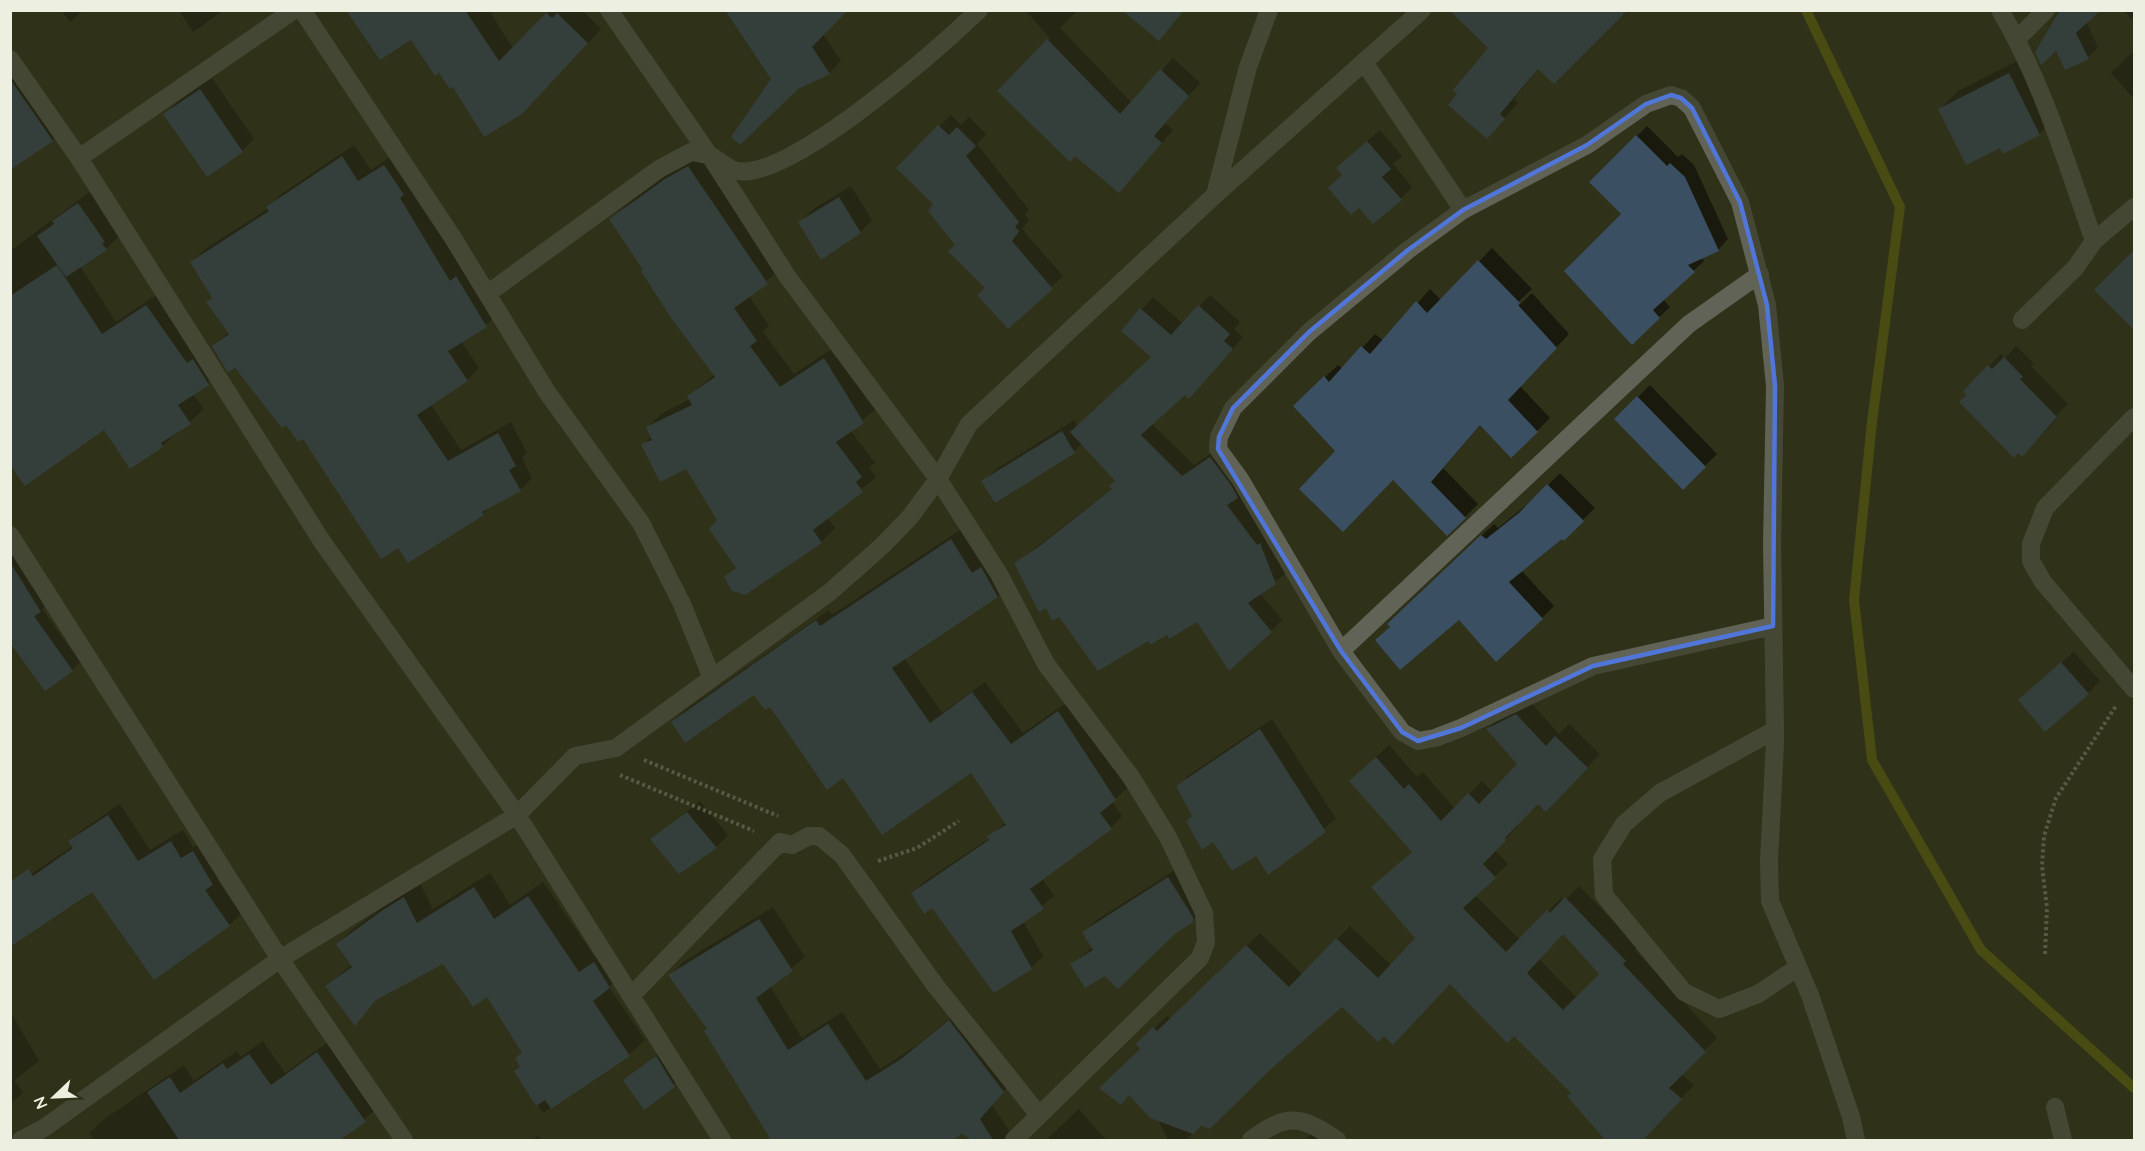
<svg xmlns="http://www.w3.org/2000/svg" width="2145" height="1151" font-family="Quicksand,sans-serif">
<rect width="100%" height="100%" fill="#2f3119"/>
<!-- shadow -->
<path fill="#0007" fill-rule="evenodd" d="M61,10h23l-14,12z
M179,10h45l-31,22z
M347,10h142l24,39 38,-39h31l19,19 -65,69 -82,-13 -43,-47z
M1025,10h53l-18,18 72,75 41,-45 27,25 -35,40 8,7 -43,49 -131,-88 51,-53z
M2062,10l24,12 12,25 -10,11z
M2123,10h11v11z
M823,34l18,27 -12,12 -56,6z
M1490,48l49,20 -25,31 4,4 -31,34z
M2134,51v48l-23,-26z
M2027,56l30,60 -18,18 -39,12 -60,-37 18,-18z
M10,61l56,65 -14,14 -42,28z
M212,78l42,61 -12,12 -77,-37 12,-12z
M951,115l10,10 8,-8 17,17 -9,10 52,66 -4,5 4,4 -7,10 41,47 -55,51 -73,-123 -37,-36z
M1647,126l31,31 4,-3 12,11 34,74 -10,11 -17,7 3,4 -41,38 7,8 -38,36 -9,-129 14,-78z
M1380,130l22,26 -9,8 19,23 -11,12 -42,7 -16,-31 7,-19z
M354,145l17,25 25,-17 102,160 -12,12 -25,16 18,27 -12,12 -36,25 30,45 50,-28 16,31 -5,5 10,20 -12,12 -29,15 -8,9 -179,-77 -17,-14 -74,-77 16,-14 -16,-35 -21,-35 12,-12 65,-42 11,-13z
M702,154l78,115 -31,27 20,30 -6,6 31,42 44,-29 38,64 -26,21 25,33 -6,5 7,9 -49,41 8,10 -14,14 -76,51 -19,-16 10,-10 -17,-47 -32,-53 -44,-22 9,-9 -4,-9 13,-13 29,-15 -2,-3 27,-22 -104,-155 14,-13 55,-41z
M851,186l21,34 -12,12 -60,-10 12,-12z
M93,190l27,45 -14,14 -26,17 36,56 45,-30 61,78 -29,24 11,15 -42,37 -58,-18 -94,34v-211z
M1492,248l40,41 -21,20 2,2 19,-18 37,41 -49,52 30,32 -13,13 -56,-7 -38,44 35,36 -13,13 -71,-39 -57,-27 -29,-58 30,-28 5,4 32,-35 9,7 46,-52 11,11z
M2134,252v55l-10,10 -27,-27z
M1210,295l30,27 -6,7 9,8 -43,49 -15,7 -34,30 43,42 28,-19 65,126 -27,21 22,27 -11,11 -73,-11 -49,19 -90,-24 -12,-9 -31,-43 97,-75 4,-7 -35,-38 -8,9 -79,49 -12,-19 12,-12 79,-50 4,6 75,-70 -30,-25 30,-34 30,27z
M2016,346l18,18 -3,2 37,38 -13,13 2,2 -35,36 -57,-64 36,-37 4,4z
M1650,385l67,69 -34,34 -67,-69z
M1560,473l35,35 -31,31 -2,-2 -41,33 33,36 -12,12h-83l-68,8 10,-14 93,-88 4,4 35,-28z
M963,528l46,57 -11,11 -94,62 38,55 43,-31 38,51 47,-33 57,88 -15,14 10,14 -11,12 -69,50 12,18 -31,25 20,35 -12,12 -37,23 -61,-85 -20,-13 12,-12 65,-43 16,-16 -35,-51 -127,5 -89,-83 -82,29 11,-11 145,-101 3,5z
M18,553l30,50 -6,6 38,53 -8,8 -62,-29v-83z
M2074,652l26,29 -12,12 -56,-5z
M1530,702l29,32 10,-10 31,30 -54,55 -8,-7 -21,22 1,2 -23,24 13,14 -33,31 45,45 41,-42 3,3 15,-15 59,61 -3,3 82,88 -36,36 13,11 -52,55h-35l-38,-44 4,-3 -59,-59 -64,-52 -66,52 -42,-29 -141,120 -15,15h-18l-10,-20 -17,-71 -3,-5 29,-28 4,3 89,-86 43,42 47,-49 42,40 24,-28 -43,-51 40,-36 -49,-83 25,-23 28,32 6,-5 32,37 27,-28 11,11 27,-28 -32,-35 13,-13zM1564,932l37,42 -24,24 -38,-39z
M1272,719l64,100 -68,54 -12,-19 -43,-14 -20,-25 -15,-28 11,-12z
M700,801l28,34 -12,12 -64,-8z
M120,804l30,46 33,-20 10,17 12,-7 19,32 -7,7 24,35 -12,11 -137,-35 -73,-8 54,-36 -3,-5 12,-11z
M1180,867l24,42 -12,12 -87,53 -33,-10 21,-17 -9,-14 11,-12z
M490,873l20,32 33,-23 52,75 15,-9 15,24 -16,15 36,53 -16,15 -86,58 -27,-42 5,-5 -5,-8 7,-6 -35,-57 -44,-33 -64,34 -25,28 -28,-38 25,-22 -15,-20 16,-15 47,-34 20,-12 13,26z
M773,907l32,50 -35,29 32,52 40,-26 38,57 36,-23 47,-38 53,70 -24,27 23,35h-40l-13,-8 -12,8h-125l-14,-28 -103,-84 -38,-53 13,-13z
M10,1011l29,50 -25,19 9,13 -13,11z
M331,1040l48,67 -41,33h-244l-5,-7 14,-13 81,-55 10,16 43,-30 4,6 22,-16 22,32z
M669,1046l17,28 -41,34 -20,-28z
M1079,1109l27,31h-60z
M1312,1134l6,6h-13z
M538,1136l4,4h-10z"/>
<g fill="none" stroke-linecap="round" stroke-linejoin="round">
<!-- stream -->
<path stroke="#676c09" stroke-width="10" d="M1806,10l94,197 -28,215 -18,178 18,160 109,190 153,138"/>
</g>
<!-- building -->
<path fill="#3b4f62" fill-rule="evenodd" d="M346,10h119l34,51 47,-48 6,5 5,-5 31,30 -66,71 -38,23 -31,-50 -3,2 -11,-16 -4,3 -24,-36 -31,20z
M725,10h123l-36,37 18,27 -32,15 -58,56 -9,-8 40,-58z
M1122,10h62l-25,31z
M1449,10h179l-74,74 -16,-15 -38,45 5,5 -18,20 -39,-34 9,-11 -4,-4 35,-42z
M2060,10h41l-25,23 13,26 -24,11 -9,-19 -15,14 -6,-13z
M1047,39l73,75 40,-45 29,27 -35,40 8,7 -43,50 -44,-37 -5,6 -73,-71z
M2009,73l31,62 -37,19 -3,-6 -34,17 -28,-56z
M10,79l43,62 -43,29z
M200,89l43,63 -36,25 -44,-63z
M938,125l11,10 8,-8 19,19 -10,10 53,66 -4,5 4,4 -7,10 41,48 -45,40 -31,-34 8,-7 -37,-37 7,-6 -27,-34 5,-7 -37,-36z
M1636,135l31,31 3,-3 15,14 34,74 -31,14 7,7 -42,38 7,8 -28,27 -68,-74 57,-57 -32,-32z
M1367,141l24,28 -9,8 20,23 -29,24 -14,-16 -8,7 -23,-27 14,-13 -6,-7z
M342,156l16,25 26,-16 20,30 -4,3 50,83 6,-5 31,51 -39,24 20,30 -51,34 31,46 50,-28 18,33 -7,4 12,21 -39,21 2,3 -76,48 -10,-15 -17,11 -78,-120 -5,3 -12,-17 -4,3 -47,-60 -7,5 -16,-27 17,-12 -23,-32 6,-4 -22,-36 79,-51 -3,-4z
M688,166l80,118 -34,24 23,33 -7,5 30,41 44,-29 40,65 -28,19 26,35 -6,5 7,10 -50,38 9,13 -77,52 -13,-4 -8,-14 12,-9 -27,-39 8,-9 -31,-51 -26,13 -19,-38 11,-4 -6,-13 46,-22 -5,-9 28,-19 -44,-59 -30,-47 2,-1 -34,-51 56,-40z
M839,197l22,36 -40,27 -23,-38z
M78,203l27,39 -3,1 5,7 -41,27 -29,-41 17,-12 -2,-3z
M2134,250v80l-40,-40z
M1478,260l42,43 -2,2 39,43 -49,52 30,32 -27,26 -31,-33 -49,57 35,36 -19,18 -54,-56 -50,52 -44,-43 36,-38 -42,-45 31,-30 5,6 32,-36 9,8 46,-53 11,12z
M57,265l45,69 44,-29 41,58 6,-4 16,26 -31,20 13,19 -30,19 2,4 -33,22 -26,-39 -79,56 -15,-21v-169z
M1198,305l32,29 -6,7 9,8 -44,50 -4,-4 -44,40 41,41 28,-19 21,28 7,13 -11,7 30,40 3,-2 16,41 -28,19 24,29 -43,39 -32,-49 -28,17 -2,-4 -17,10 -2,-4 -50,30 -39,-54 -7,4 -6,-13 -7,4 -25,-49 23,-15 75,-59 -3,-3 6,-5 -45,-49 81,-75 -30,-26 19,-23 31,27z
M2004,357l19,20 -3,2 37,38 -35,40 -4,-4 -4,5 -55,-56 7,-7 -3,-4 25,-26 4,4z
M1637,396l69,71 -23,23 -69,-71z
M1062,431l13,22 -80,50 -14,-22z
M1547,484l37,37 -20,20 -2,-2 -53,43 34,37 -47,43 -37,-42 -59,50 -25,-30 15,-13 -3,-3 94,-89 5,4 34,-27z
M951,539l21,34 9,-6 17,30 -106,71 38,55 42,-31 39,52 47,-33 58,89 -16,13 12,16 -82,60 14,20 -33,22 21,38 -38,24 -62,-85 -8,6 -13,-21 78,-53 -2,-4 19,-11 -35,-52 -89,62 -39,-57 -16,12 -57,-83 -5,3 -11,-15 -69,48 -14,-21 145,-102 4,6z
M10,562l31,50 -7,4 39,55 -28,20 -35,-48z
M2061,662l28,32 -44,38 -27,-32z
M1516,714l30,32 9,-10 33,32 -42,44 -8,-8 -33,34 1,2 -23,24 13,14 -33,30 43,44 41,-42 3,3 15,-16 61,64 -3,3 83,88 -37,36 13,11 -39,41h-38l-38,-44 4,-3 -57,-57 -7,7 -57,-59 -57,61 -9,-9 -6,6 -36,-35 -70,61 -62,61 -9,-3 -8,8 -43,-16 -21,-23 -8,10 -22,-17 41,-39 -4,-5 17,-17 4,4 89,-86 43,42 47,-49 42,40 37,-40 -44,-51 41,-35 -63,-71 27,-24 28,32 5,-5 32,37 27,-28 11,11 38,-40 -31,-35zM1563,934l36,40 -36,36 -36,-37z
M1260,729l66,103 -58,43 -12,-19 -24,15 -19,-29 -11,8 -16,-29 6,-5 -16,-30z
M687,812l30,36 -38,26 -29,-35z
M108,815l30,46 33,-20 10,17 12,-7 20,34 -8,5 25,36 -76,54 -62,-88 -82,55v-65l18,-13 5,7 40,-28 -5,-7z
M1168,877l25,40v5l-17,11 -58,56 -13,-13 -20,12 -15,-24 23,-14 -11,-18z
M474,887l20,32 34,-23 51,76 15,-10 16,26 -17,13 37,55 -79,53 -6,-9 -9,6 -22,-35 6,-4 -5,-9 7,-5 -35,-56 -14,10 -30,-43 -67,36 -21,26 -30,-40 27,-19 -16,-23 47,-34 21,-13 13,26z
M759,919l34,52 -37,27 32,52 40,-26 38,57 35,-22 48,-39 55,72 -24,27 13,21h-21l-10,-6 -9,6h-182l-67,-109 3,-2 -39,-54z
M317,1052l49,70 -26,18h-161l-32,-48 23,-15 10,16 43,-30 4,6 22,-15 22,31z
M656,1056l19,31 -31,23 -21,-30z"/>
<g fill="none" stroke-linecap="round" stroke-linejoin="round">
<!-- path -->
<path stroke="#888a76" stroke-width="4" stroke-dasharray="3 3" stroke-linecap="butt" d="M644,760l134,56
M620,775l134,56
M878,861l39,-13 42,-27
M2045,954l2,-46 -5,-42 2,-30 12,-38 60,-92"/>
<!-- street -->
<path stroke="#616357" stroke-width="18" d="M302,10l151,228 94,154 94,131 41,81 30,74
M609,10l101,146 77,120 151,203 61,95 47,90 85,113 37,60 36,76 2,29 -6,16 -186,182
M2000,10c42,71 67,154 94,231l-18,26 -54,53
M2017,39l29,-29
M10,59l69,99 244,385 194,272 205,325
M1364,62l99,148
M79,158l215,-148
M1215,195l33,-128 21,-57
M2094,241l40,-34
M487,294l172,-125 32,-17c7,1 15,2 22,5 7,4 16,13 24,14 53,10 202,-123 242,-161
M2134,417l-89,91 -14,36v17l12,21 91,107
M10,535l270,424 124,181
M1773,626l-180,40 -132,62 -26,10 -17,3 -16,-9 -61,-81 -101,-172 -22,-30 1,-12 14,-29 76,-76 99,-82 55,-40 124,-65 59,-41 25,-9 10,3 11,10 48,94 27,103 8,81 -3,158 3,186v12l-6,119 1,40 40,94 41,122 5,23
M1341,651l348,-327 71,-50
M1775,730l-115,63 -36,31 -22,35 2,36 80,97 35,17 39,-15 39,-26
M631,996l149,-154 12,3 17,-9h10l23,19 93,130 104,130
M2055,1107l8,33
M21,1140l23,-12 236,-169 237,-144 58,-59 41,-8 214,-156 53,-47 27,-28 28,-38 31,-55 246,-229 207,-185
M1251,1140c35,-27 50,-25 86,0"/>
</g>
<!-- marked area -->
<path d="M0 0H2145V1151H0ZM1671,95l10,3 11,10 48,94 27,103 8,81 -2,240 -180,40 -132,62 -43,13 -16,-9 -61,-81 -123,-202 1,-12 14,-29 76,-76 99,-82 55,-40 124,-65 59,-41z" fill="#2f3119" fill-opacity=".55" fill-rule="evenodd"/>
<path fill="none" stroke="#5176da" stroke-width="4.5" stroke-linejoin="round" d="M1671,95l10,3 11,10 48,94 27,103 8,81 -2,240 -180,40 -132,62 -43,13 -16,-9 -61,-81 -123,-202 1,-12 14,-29 76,-76 99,-82 55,-40 124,-65 59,-41z"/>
<!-- border -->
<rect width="2145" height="1151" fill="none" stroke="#edefe0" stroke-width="24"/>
<!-- north arrow -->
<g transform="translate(54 1097) rotate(247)" stroke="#2f3119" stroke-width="4.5" paint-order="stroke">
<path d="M0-4.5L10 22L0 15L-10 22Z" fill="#edefe0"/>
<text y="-9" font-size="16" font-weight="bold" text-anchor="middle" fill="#edefe0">N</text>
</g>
</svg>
